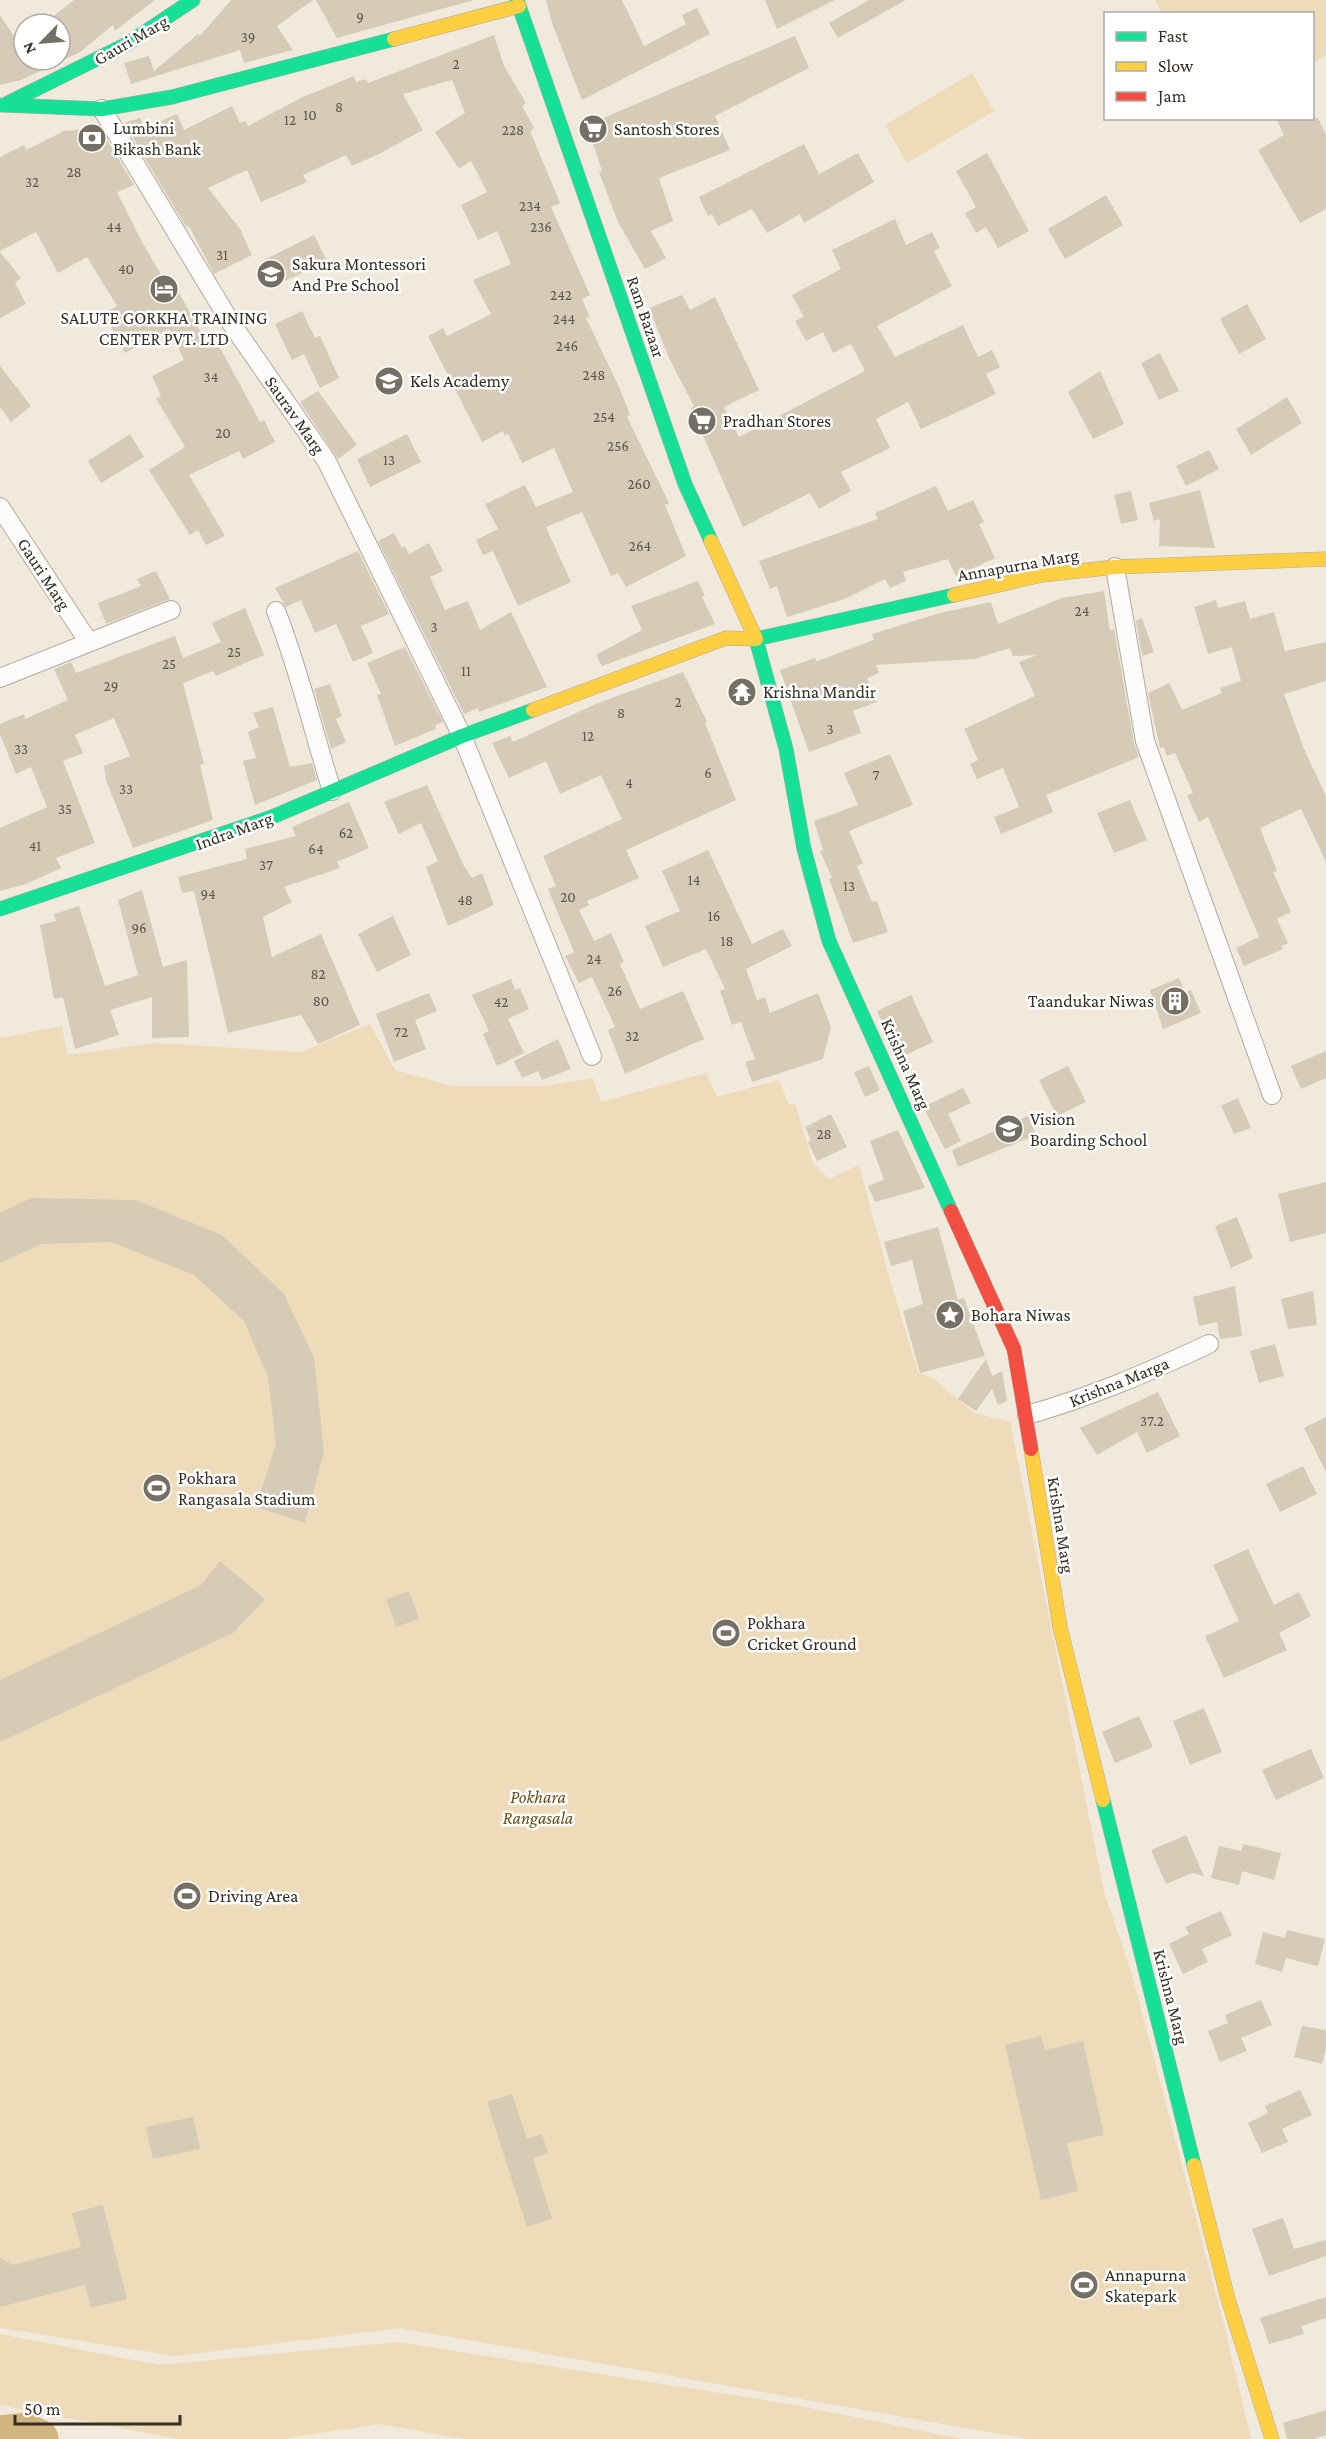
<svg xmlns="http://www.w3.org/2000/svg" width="1326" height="2439" font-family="'Crimson Pro',serif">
<rect width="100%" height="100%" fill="#f1e9db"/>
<!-- green -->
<path fill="#eedbb9" d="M1155,0h171v55l-13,8 -1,-49 -150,-1z
M972,73l22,38 -87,52 -22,-38z
M370,1024l25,46 57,16h95l46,-8 8,24 105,-29 11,24 62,-17 10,25 6,-2 18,60 16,16 30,-14 31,115 28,92 17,8 39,33 36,9 94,470 27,79 93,354 27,114h-223l-628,-111 -225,28 -175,-28v-1290l62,-12 5,29 89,-12 144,9z
M0,2334l159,31 239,-23 397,63 167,34h-497l-87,-15 -95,15h-106l-177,-34z"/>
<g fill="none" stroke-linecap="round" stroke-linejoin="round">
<!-- river -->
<path stroke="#d2b47f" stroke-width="39" d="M0,2435l25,-3 14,7"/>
</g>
<!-- building -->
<path fill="#d6cbb7" d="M74,0h81l-40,31 -2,-6 -33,27 -59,28 -21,5v-70l24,36v9h36v-36h-4l-5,-6z
M231,0h82l-36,26 16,24 -49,13 -4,-13 -109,34 -7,-21 25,-7 5,15 44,-37 2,2z
M316,0h158l-137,38z
M546,0h76l22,46 42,-22 -4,-9 15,-7 13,26 -128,66 -30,-77z
M765,0h70l-58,29z
M869,0h37l-68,38 -9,-15z
M494,35l10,31 22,37 -4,3 12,22 -4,3 30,72 -9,4 39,88 -8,4 8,18 -4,1 33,69 11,28 -3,2 42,86 -4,2 21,51 -60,31 -8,-14 -7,3 -29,-64 -36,15 25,55 -53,24 -25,-55 -10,4 -7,-15 22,-11 -13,-25 40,-19 11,22 37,-15 -19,-44 -32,15 -14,-29 -3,2 -2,-5 -21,11 -54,-106 15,-8 4,8 44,-22 -18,-34 38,-16 -14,-33 -19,9 -17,-35 26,-13 -16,-31 -12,8 -24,-37 30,-19 -13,-33 -49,14 20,36 -44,24 -27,12 -6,-11 -43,20 4,7 -46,20 -14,-32 -39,18 32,41 12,26 -38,19 -25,-48 -3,1 -62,-104 16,-5 5,10 32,-14 7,16 48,-24 8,17 5,-2 3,5 55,-29 51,-21 2,6 10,-3 2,4z
M795,36l14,32 -94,48 15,34 -71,28 14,43 -22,10 15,27 -21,11 -27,-47 -19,-50 3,-1 -15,-46z
M1276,118h42l8,17v74l-26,14 -42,-73 26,-15z
M100,128l34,57 -17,7 26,52 23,39 6,-3 32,58 8,-5 48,89 4,-2 11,22 -32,17 -4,-8 -50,24 36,61 -19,9 -8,-15 -8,5 -41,-65 36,-23 -29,-49 5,-2 -9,-20 32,-16 -15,-31 -44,24 -21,-40 13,-7 -30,-49 -29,16 -22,-41 -36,19v-94l24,-12 2,5 38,-19z
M804,144l15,30 39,-21 16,29 -70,41 -4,-9 -33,19 -15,-24 -34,17 -6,-12 -4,2 -9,-19z
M987,153l42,78 -31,17 -12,-21 -10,6 -11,-20 11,-6 -20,-36z
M1106,195l17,30 -58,34 -17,-30z
M895,219l11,26 26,-13 8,16 -6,3 18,35 -75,40 18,31 68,-32 15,32 14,-7 8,17 -14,7 10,20 -75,35 -13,-27 -32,17 14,29 -49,24 10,19 -32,18 -9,-16 -67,34 -52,-119 3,-2 -25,-48 -20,-50 33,-13 8,15 25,-13 44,93 -35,17 15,30 126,-66 -14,-27 -18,9 -10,-21 -17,9 -11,-20 9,-4 -12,-22 49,-26 -9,-19z
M314,235l13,26 -53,25 -12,-25z
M0,252l21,26 -6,5 11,21 -26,14z
M1247,304l19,35 -27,15 -19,-35z
M302,311l13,27 5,-2 19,42 -19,10 -16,-34 -12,6 -17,-36z
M1160,353l19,38 -20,9 -18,-37z
M0,366l31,40 -20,16 -11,-15z
M1100,371l24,53 -31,15 -25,-47z
M318,391l39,54 -19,14 -38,-57z
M1287,397l15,26 -51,32 -15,-26z
M130,434l14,23 -43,26 -13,-22z
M407,434l14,28 -51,25 -13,-28z
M1209,450l10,19 -33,17 -10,-20z
M936,486l12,25 25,-11 11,22 -5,2 16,34 -39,18 -8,-17 -45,13 3,9 -16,7 -5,-9 -40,20 -58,18 -10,-31 -7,3 -11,-28 119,-42 -3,-6z
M1200,490l15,58 -56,-2 1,-27 -6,2 -5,-18z
M1131,491l7,29 -17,4 -7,-29z
M394,533l8,15 3,-2 4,8 20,-11 14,28 -13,6 15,33 23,-9 12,29 31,-18 36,75 -68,25 -1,-4 -14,6 -86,-173z
M358,551l31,63 -28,12 12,27 -20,9 -17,-38 -21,9 -14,-33 -15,7 -11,-19z
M156,571l14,28 -64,25 -8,-21 43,-17 -4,-7z
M698,581l7,15 -3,1 13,27 -113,42 -6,-11 46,-25 -11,-24z
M1104,591l6,40 4,-2 20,114 5,14 -93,38 7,17 -52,22 -7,-17 25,-10 -16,-39 -26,11 -7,-15 8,-4 -14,-31 71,-33 -16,-34 18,-7 -24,1 -3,-8 -36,11 -98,6 3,8 -12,5 10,24 -24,9 8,22 -52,19 -29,-82 35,-12 2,3 57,-21 -2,-6 68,-21 51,-11 7,22 64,-26z
M1216,600l2,8 27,-7 5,18 24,-7 11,39 41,-9v39l-42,13 20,55 22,47v66l-25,-53 -41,19 17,43 -4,1 18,40 -14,7 11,24 -7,3 2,3 -39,17 -8,-18 23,-11 -51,-120 -9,5 -12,-27 6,-2 -18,-40 -8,3 -3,-9 -4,1 -12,-55 21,-10 13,27 40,-17 -2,-5 21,-7 -9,-34 -24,7 -14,-47z
M245,608l19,47 -48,21 -3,-5 -30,12 21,81 -4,1 13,55 -80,28 -27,-68 -2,-14 26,-10 -16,-38 -39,17 8,18 -20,8 32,82 -39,15 5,10 -35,16 -26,7v-63l47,-21 -16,-40 -15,7 -16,-40v-10l24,-10 1,5 43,-19 -14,-31 17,-7 5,11 99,-37 8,22 38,-16 -9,-19z
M1142,618l12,34 -12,4 -6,-35z
M405,647l38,75 -8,3 1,4 -41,17 -18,-51 4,-1 -14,-31z
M683,672l24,50 -2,1 31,77 -110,50 13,28 -52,23 2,4 -10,5 15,31 17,-8 13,29 -4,2 20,45 43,-18 21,48 -79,35 -17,-44 7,-3 -23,-50 -13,6 -14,-27 9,-4 -26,-63 8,-3 -13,-30 79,-37 -21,-44 -41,19 -14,-33 -37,17 -17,-35 18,-7 3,6 85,-39z
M330,684l12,32 -6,3 10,23 -15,7 -17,-60z
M273,707l17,60 22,-4 5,17 -62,25 -12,-44 13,-3 -8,-26 11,-5 -6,-14z
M890,754l23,51 -64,26 14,32 -6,3 15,36 5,-1 11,31 -35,11 -24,-64 3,-1 -12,-27 3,-1 -9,-29 44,-16 -14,-32z
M427,785l37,81 8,12 10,-5 12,32 -46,21 -22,-59 12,-6 -17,-38 -22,11 -15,-32z
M1130,800l17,40 -33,13 -17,-40z
M349,802l20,46 -32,14 3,6 -56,19 8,15 -29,15 9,40 49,-23 39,91 -42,19 -17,-29 -73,18 -34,-142 -12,2 -4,-16 69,-18 -2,-10 51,-13 -4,-9z
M708,850l44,94 31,-15 9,17 -46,23 11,31 8,-3 5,16 48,-20 13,34 -8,32 -71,23 -7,-20 10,-3 -14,-37 -9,3 -12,-34 5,-2 -19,-40 -43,18 -18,-41 35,-15 -18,-40z
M142,890l21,77 24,-7 2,77 -37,1v-41l-42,13 9,25 -44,14 -12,-52 -9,2 -14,-74 16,-4 -2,-7 25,-8 26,80 33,-11 -20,-75z
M393,916l18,39 -34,17 -19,-38z
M1179,978l6,14 6,-2 10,23 -38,16 -13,-39z
M511,979l4,11 5,-2 9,21 -21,10 16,34 -27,13 -14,-32 6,-3 -17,-36z
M429,993l8,18 -22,9 11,29 -32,13 -18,-48z
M911,995l22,47 -34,16 -22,-47z
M558,1039l13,30 -29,11 -4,-9 -16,7 -8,-17z
M1326,1051v27l-25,11 -10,-23z
M869,1066l11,24 -15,7 -11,-25z
M1068,1066l18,36 -29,14 -18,-36z
M963,1088l8,15 -23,11 13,27 -16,8 -22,-42z
M1238,1098l13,30 -17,6 -13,-28z
M831,1114l16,33 -30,14 -9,-19 3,-2 -6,-13z
M1028,1116l8,19 -78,32 -6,-17z
M898,1130l27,58 -50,14 -7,-16 16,-6 -14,-39z
M1326,1182v51l-36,9 -12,-48z
M31,1198l105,2 86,35 62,59 30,64 10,94 -19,71 -49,-16 20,-63 -8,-67 -24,-56 -50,-46 -83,-33 -69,2 -42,19v-50z
M1237,1217l16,41 -22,10 -16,-42z
M938,1227l20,73 6,-2 21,58 -65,17 -17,-62 20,-7 -11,-44 -21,6 -7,-24z
M1235,1286l7,50 -22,3 -3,-17 -18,4 -6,-29z
M1313,1291l4,34 -29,4 -7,-30z
M1275,1344l9,32 -25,7 -9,-32z
M986,1359l6,17 10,-5 5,30 -9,4 -6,-16 -16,22 -18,-12z
M1158,1392l22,44 -33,17 -10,-21 -40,23 -17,-27z
M1326,1417v55l-22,-44z
M1303,1466l14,28 -37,18 -14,-28z
M1248,1549l26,56 25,-13 12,24 -32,17 8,17 -63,28 -19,-42 34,-15 -26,-56z
M220,1561l45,38 -32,34 -233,109v-62l201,-95z
M409,1591l10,28 -23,8 -10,-28z
M1204,1708l18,44 -32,13 -17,-44z
M1139,1716l14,31 -38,16 -13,-31z
M1311,1749l13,29 -48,22 -14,-30z
M1186,1835l18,41 -12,-3 -26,11 -15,-34z
M1243,1844l38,9 -7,27 -32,-9 -3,14 -28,-7 8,-32 22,5z
M1221,1911l11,24 -30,14 6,13 -25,12 -14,-30 20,-10 -4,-7z
M1287,1930l38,9 -7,27 -32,-8 -4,14 -27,-8 8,-32 22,6z
M1261,2000l11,25 -31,13 6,13 -27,11 -12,-31 20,-8 -3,-8z
M1302,2026l24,4v18l-4,16 -28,-7z
M1041,2036l4,14 38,-9 21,94 -37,8 11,48 -37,9 -36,-155z
M1300,2090l12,25 -30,14 6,13 -26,11 -14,-30 20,-10 -3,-7z
M512,2094l15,45 15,-5 6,19 -15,5 19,61 -25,8 -40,-125z
M193,2117l7,32 -47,10 -7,-32z
M103,2205l24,94 -36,9 -6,-23 -85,22v-49l13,7 68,-18 -9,-34z
M1283,2218l11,31 32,-9v16l-57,20 -17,-47z
M1326,2297v21l-25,8 3,8 -35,10 -9,-26z
M1326,2410v25l-12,4h-27l-4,-16z"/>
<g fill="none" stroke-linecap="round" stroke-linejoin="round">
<!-- street casing -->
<g stroke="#b1aba1" stroke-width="20">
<path id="street" d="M102,109l129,214 95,137 136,276 130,320
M0,507l88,134
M1115,567l30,174 127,354
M276,611c23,58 37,120 56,180
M0,678l171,-68
M1027,1415c64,-18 122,-43 182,-71"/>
</g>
<!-- fast casing -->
<g stroke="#b1aba1" stroke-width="15">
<path id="fast" d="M517,0l168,484 26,57
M8,103l119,-59 66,-44
M3,105l99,4 70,-12 222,-58
M0,909l272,-92 190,-81 71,-26
M951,1211l-122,-270 -25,-92 -18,-100 -30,-110 198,-44
M1103,1800l91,365"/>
</g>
<!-- slow casing -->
<g stroke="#b1aba1" stroke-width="15">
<path id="slow" d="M394,39l125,-33
M954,595l88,-20 73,-8 211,-8
M533,710l193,-72 30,1 -45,-98
M1031,1449l29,178 43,173
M1194,2165l34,134 44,140"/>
</g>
<!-- jam casing -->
<g stroke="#b1aba1" stroke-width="15">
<path id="jam" d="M951,1211l63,138 17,100"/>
</g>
<!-- street -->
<use href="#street" stroke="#fdfcfa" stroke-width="18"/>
<!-- fast -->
<use href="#fast" stroke="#16e098" stroke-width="14"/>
<!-- slow -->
<use href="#slow" stroke="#ffcf43" stroke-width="14"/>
<!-- jam -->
<use href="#jam" stroke="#f24e42" stroke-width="14"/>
</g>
<!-- icons -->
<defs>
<g id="supermarket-disc" transform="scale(1.5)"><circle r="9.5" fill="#766f64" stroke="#fff"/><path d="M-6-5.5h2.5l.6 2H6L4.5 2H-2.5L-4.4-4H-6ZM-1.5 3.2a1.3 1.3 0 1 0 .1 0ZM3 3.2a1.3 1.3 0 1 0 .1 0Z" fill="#fff"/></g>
<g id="bank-disc" transform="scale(1.5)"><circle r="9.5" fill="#766f64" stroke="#fff"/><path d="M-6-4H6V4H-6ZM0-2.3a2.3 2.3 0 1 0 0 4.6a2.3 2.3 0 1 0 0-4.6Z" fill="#fff"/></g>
<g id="school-disc" transform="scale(1.5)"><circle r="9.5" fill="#766f64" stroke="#fff"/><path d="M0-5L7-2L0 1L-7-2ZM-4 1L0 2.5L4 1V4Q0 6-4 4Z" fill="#fff"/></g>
<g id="hotel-disc" transform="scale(1.5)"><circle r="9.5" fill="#766f64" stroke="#fff"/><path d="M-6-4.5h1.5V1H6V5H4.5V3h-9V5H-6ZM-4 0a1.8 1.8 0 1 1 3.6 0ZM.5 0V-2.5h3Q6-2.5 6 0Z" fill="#fff"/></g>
<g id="temple-disc" transform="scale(1.5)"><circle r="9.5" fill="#766f64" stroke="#fff"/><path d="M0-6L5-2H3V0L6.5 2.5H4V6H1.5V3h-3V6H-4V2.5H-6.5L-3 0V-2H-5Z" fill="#fff"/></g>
<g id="building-disc" transform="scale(1.5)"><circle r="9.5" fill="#766f64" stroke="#fff"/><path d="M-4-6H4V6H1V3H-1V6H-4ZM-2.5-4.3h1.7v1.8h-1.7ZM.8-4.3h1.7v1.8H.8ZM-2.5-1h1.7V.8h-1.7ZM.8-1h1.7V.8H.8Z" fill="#fff"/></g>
<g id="sight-disc" transform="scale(1.5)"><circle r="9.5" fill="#766f64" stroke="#fff"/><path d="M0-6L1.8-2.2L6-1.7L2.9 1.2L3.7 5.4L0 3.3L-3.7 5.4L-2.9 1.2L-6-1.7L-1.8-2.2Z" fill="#fff"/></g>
<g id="stadium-disc" transform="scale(1.5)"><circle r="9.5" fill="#766f64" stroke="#fff"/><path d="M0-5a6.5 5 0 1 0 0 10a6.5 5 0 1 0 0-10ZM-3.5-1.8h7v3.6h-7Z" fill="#fff"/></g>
</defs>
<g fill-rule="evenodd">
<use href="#supermarket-disc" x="593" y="129"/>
<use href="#bank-disc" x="92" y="138"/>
<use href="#school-disc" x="271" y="274"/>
<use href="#hotel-disc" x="164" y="289"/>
<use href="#school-disc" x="389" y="381"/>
<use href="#supermarket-disc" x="702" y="421"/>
<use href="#temple-disc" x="742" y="692"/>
<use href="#building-disc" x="1175" y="1001"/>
<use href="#school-disc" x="1009" y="1129"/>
<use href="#sight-disc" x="950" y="1315"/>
<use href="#stadium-disc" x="157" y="1488"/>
<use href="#stadium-disc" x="726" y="1633"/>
<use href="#stadium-disc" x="187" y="1896"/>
<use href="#stadium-disc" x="1084" y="2285"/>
</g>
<g text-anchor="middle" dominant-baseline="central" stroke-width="5" stroke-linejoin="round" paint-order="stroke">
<!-- number labels -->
<g font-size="15" fill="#5c5549">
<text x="360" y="17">9</text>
<text x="248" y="37">39</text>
<text x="456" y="64">2</text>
<text x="339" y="107">8</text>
<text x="310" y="115">10</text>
<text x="290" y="120">12</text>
<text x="513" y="130">228</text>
<text x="74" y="172">28</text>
<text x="32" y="182">32</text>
<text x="530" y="206">234</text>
<text x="114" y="227">44</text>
<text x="541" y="227">236</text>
<text x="222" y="255">31</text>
<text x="126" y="269">40</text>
<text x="561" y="295">242</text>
<text x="564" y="319">244</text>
<text x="567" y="346">246</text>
<text x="594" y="375">248</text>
<text x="211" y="377">34</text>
<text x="604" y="417">254</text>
<text x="223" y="433">20</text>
<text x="618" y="446">256</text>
<text x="389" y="460">13</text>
<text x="639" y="484">260</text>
<text x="640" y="546">264</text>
<text x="1082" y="611">24</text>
<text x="434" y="627">3</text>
<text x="234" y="652">25</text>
<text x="169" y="664">25</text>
<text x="466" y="671">11</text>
<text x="111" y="686">29</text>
<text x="678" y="702">2</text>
<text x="621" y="713">8</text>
<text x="830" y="729">3</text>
<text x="588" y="736">12</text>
<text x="21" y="749">33</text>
<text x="708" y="773">6</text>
<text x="876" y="775">7</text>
<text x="629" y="783">4</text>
<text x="126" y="789">33</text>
<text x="65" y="809">35</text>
<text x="346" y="833">62</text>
<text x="35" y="846">41</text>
<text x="316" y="849">64</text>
<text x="266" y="865">37</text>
<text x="694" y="880">14</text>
<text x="849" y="886">13</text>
<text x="208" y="894">94</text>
<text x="568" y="897">20</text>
<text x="465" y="900">48</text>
<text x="714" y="916">16</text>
<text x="139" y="928">96</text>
<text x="727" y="941">18</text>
<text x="594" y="959">24</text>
<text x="318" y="974">82</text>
<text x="615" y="991">26</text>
<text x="321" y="1001">80</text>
<text x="501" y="1002">42</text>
<text x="401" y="1032">72</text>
<text x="632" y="1036">32</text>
<text x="824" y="1134">28</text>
<text x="1152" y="1421">37.2</text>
</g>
<!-- street labels -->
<g font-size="18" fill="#342e24" stroke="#fff">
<text transform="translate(131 40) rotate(-30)">Gauri Marg</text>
<text transform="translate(646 317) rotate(71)">Ram Bazaar</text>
<text transform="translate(295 415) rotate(55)">Saurav Marg</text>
<text transform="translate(1018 565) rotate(-10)">Annapurna Marg</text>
<text transform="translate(44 574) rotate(57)">Gauri Marg</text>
<text transform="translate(234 831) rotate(-20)">Indra Marg</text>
<text transform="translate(906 1064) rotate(66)">Krishna Marg</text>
<text transform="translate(1119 1382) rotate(-22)">Krishna Marga</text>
<text transform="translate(1061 1525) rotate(81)">Krishna Marg</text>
<text transform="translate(1171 1997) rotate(76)">Krishna Marg</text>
</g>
<!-- poi labels -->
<g font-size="18" fill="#342e24" stroke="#fff" text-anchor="start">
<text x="113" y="128">Lumbini<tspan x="113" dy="21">Bikash Bank</tspan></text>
<text x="614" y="129">Santosh Stores</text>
<text x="292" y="264">Sakura Montessori<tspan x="292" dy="21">And Pre School</tspan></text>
<text x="164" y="318" text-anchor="middle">SALUTE GORKHA TRAINING<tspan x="164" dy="21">CENTER PVT. LTD</tspan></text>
<text x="410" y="381">Kels Academy</text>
<text x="723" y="421">Pradhan Stores</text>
<text x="763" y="692">Krishna Mandir</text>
<text x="1154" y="1001" text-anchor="end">Taandukar Niwas</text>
<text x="1030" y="1119">Vision<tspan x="1030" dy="21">Boarding School</tspan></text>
<text x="971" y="1315">Bohara Niwas</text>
<text x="178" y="1478">Pokhara<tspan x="178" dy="21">Rangasala Stadium</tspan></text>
<text x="747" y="1623">Pokhara<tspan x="747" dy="21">Cricket Ground</tspan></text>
<text x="208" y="1896">Driving Area</text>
<text x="1105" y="2275">Annapurna<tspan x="1105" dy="21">Skatepark</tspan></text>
</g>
<!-- park labels -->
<g font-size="18" font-style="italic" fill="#6a4e19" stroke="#fff">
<text x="538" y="1797">Pokhara<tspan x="538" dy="21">Rangasala</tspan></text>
</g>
</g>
<!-- legend -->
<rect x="1104" y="12" width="210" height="108" fill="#ffffff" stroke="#aeaba7" stroke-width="1.5"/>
<rect x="1116" y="32" width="30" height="9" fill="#16e098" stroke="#aeaba7" stroke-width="1.5"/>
<text x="1158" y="42" font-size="18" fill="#342e24">Fast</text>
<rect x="1116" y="62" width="30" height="9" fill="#ffcf43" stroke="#aeaba7" stroke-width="1.5"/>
<text x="1158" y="72" font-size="18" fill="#342e24">Slow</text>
<rect x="1116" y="92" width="30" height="9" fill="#f24e42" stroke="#aeaba7" stroke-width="1.5"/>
<text x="1158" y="102" font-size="18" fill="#342e24">Jam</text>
<!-- north arrow -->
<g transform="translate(42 42) rotate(245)"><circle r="28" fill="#ffffff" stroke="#aeaba7" stroke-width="1.5"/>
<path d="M0-4.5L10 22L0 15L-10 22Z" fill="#766f64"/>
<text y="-9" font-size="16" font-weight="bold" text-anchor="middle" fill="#342e24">N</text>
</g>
<!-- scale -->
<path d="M15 2415v9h165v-9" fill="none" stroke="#342e24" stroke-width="3"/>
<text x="24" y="2415" font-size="18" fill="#342e24" stroke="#ffffff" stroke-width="4.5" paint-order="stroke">50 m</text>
</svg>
